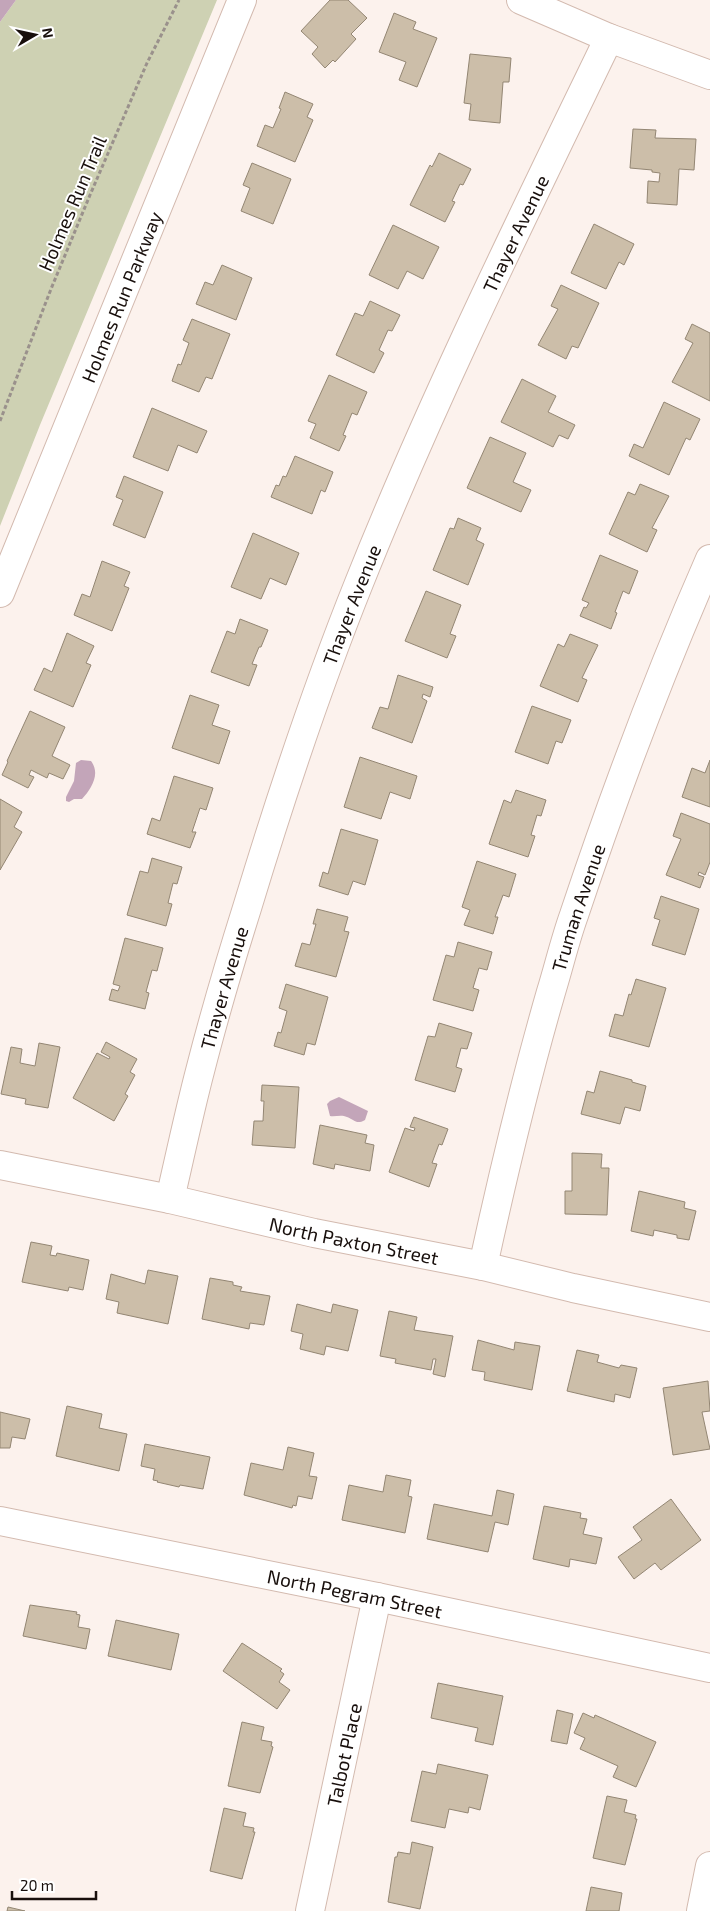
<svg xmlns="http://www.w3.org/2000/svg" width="710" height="1911" font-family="'Exo 2',sans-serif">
<rect width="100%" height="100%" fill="#fcf2ed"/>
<!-- green -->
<path fill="#ced1b3" d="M16,0h201l-177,425 -40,101v-504z"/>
<!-- water -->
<path fill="#c3a5b9" d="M0,0h16l-16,22z
M81,760l10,1c10,13 0,28 -9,38h-8l-5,3 -3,-1v-4l8,-16 2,-18z
M339,1097l29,14 -3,9c-9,5 -10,0 -18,-3 -6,-3 -11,0 -17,-1l-3,-12 3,-3z"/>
<!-- building -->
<path fill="#ccbea9" stroke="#938673" d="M330,0h18l19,18 -16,16 5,5 -21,23 -2,-2 -8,8 -13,-14 6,-7 -17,-16z
M394,13l22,9 -3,7 24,9 -20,49 -18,-7 7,-18 -27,-10z
M470,54l41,4 -2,24h-6l-3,41 -31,-3 2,-16 -7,-1z
M285,92l28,12 -6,13 6,3 -18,42 -38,-16 8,-21 8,3 8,-19 -2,-1z
M633,129l23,1 -1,8 41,1 -2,31 -15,-1 -2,36 -30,-2 1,-22 11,1 1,-9 -8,-1v-2l-22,-2z
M439,153l32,16 -8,16 -3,-1 -8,17 3,1 -10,20 -35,-17 20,-40 2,2z
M252,163l39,16 -18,45 -32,-13 9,-23 -7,-3z
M594,224l40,20 -10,21 -5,-3 -13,27 -35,-16z
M393,225l46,22 -16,32 -16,-8 -9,18 -29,-14z
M222,265l30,13 -16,42 -40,-16 9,-22 8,3z
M561,285l38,18 -21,45 -6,-2 -6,13 -28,-14 20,-36 -7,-3z
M370,301l30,14 -8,16 -4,-1 -9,20 5,3 -10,20 -38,-18 19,-42 8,3z
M192,319l38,15 -18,45 -6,-2 -7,15 -27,-11 6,-17 3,1 8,-22 -6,-3z
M692,324l18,9v68l-38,-19 21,-39 -8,-4z
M329,375l38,17 -10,23 -5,-2 -9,22 3,1 -7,15 -29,-13 6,-14 -8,-3z
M522,379l34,17 -8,16 27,13 -7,14 -9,-4 -6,12 -52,-25z
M664,402l36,17 -10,21 -4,-2 -17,37 -40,-19 5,-12 9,4z
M152,408l55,23 -10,22 -19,-8 -10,26 -35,-14z
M490,437l36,16 -13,29 18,8 -10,22 -54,-24z
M295,456l38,16 -8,20 -4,-2 -9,24 -41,-17 5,-12 3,1 4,-10 3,1z
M124,476l39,16 -18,46 -32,-13 10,-25 -7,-3z
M640,484l29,12 -17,32 5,2 -10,22 -38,-18 19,-42 7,3z
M458,518l23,10 -5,12 8,4 -16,41 -35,-15 17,-42 4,1z
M253,533l46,20 -13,32 -16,-7 -9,21 -30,-12z
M600,555l38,16 -9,23 -6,-3 -8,21 2,1 -6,16 -31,-13 4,-9 2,1 3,-5 -7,-3z
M102,561l28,11 -6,14 5,2 -17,43 -38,-16 8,-21 8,3z
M426,591l35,14 -11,29 6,2 -9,22 -42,-17z
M240,619l28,11 -7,17h-2l-7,17 5,1 -8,21 -38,-14 16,-41 8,3z
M67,633l27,13 -8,17 5,2 -18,42 -39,-17 10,-22 8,4z
M570,634l28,11 -16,33 5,2 -9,22 -38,-16 18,-42 6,3z
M398,675l35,12 -3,10 -7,-3 -1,4 5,3 -15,42 -40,-15 8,-21 8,2z
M190,695l29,10 -7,20 18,6 -11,33 -47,-16z
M532,706l39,14 -9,23 -6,-2 -8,23 -33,-12z
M30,711l35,16 -13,29 18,9 -7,14 -14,-6 -2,5 -16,-8 -2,5 5,2 -6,11 -26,-13 6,-13 -1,-1z
M360,757l57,19 -7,23 -20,-7 -9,27 -37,-12z
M710,760v47l-28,-10 10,-29 13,5z
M174,776l39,12 -7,22 -6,-2 -8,24h4l-6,16 -43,-14 5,-16 8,3z
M516,790l30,10 -5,16 -4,-1 -6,20 4,1 -7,21 -39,-13 15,-44 7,3z
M0,799l22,13 -8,15 8,5 -22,38z
M681,813l29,11v38l-5,13 -6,-3 -1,3 6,2 -4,11 -34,-13 15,-36 -8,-3z
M341,829l37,11 -13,45 -12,-4 -5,14 -29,-9 4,-14 5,2z
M152,858l30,9 -5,17 -4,-1 -5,20 4,1 -6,22 -39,-11 13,-44 8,2z
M477,861l39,13 -7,23 -6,-2 -8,22h3l-5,17 -29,-9 6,-15 -8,-3z
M661,896l38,13 -14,46 -33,-10 8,-25 -6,-2z
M317,909l31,8 -4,14 5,1 -13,45 -41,-11 7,-23 8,2 6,-21h-3z
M125,938l38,10 -6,23 -5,-1 -6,22 3,1 -4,16 -36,-9 3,-11 6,2 2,-5 -7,-2z
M458,942l34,10 -5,18 -8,-2 -6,20 6,2 -6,21 -40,-11 13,-45 8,2z
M636,979l30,9 -17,59 -40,-11 6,-22 8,2 6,-22 2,1z
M286,984l42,13 -13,48 -8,-2 -3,12 -30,-9 4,-14 3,1 6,-22 -8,-3z
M439,1023l33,10 -5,16 -6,-1 -5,19 6,2 -7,23 -40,-12 13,-44 7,1z
M106,1042l31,17 -7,13 5,3 -10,19 3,2 -14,25 -41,-23 24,-45 12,6 1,-2 -9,-5z
M39,1043l21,4 -12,61 -23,-4 1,-5 -25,-5 10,-47 11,2 -2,14 15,3z
M600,1071l32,9v2l14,4 -6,25 -15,-4 -5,17 -39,-10 6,-23 7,2z
M262,1085l37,2 -4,61 -43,-3 2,-24h9l1,-20h-3z
M414,1117l34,12 -6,16 -3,-1 -7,19 5,1 -8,23 -40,-15 16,-44 9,3 1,-3 -5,-1z
M320,1125l47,10 -2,8 9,2 -4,26 -35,-7 -1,5 -21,-5z
M572,1153l30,1 -1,14h8l-2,47 -42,-1v-23h7z
M639,1191l46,11 -1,6 12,3 -7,29 -12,-2v-3l-23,-5 -1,6 -22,-5z
M31,1242l21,4 -2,9 6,1 1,-3 32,7 -6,30 -14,-3 -1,4 -46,-9z
M148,1270l30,6 -10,48 -51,-11 2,-11 -13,-3 5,-25 34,10z
M210,1278l23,4v3l9,2 -2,4 30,5 -6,29 -14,-2 -1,6 -47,-10z
M297,1304l34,9 2,-9 25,6 -10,41 -22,-5 -2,9 -24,-6 3,-15 -12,-3z
M389,1311l28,6 -3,13 39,6 -8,41 -12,-3 3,-15h-3l-2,11 -36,-7 1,-4 -16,-3z
M478,1340l36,10 1,-8 25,4 -8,44 -48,-10 1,-8 -13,-2z
M577,1350l22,5 -2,7 22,6 2,-3 16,3 -7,30 -15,-4 -1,8 -47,-11z
M708,1381l2,30 -8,1 8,37 -37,6 -10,-67z
M67,1406l35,8 -3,14 28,6 -8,37 -63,-15z
M0,1412l30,7 -5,20 -13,-2 -2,11h-10z
M145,1444l65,13 -7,32 -23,-4 -1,2 -22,-5 1,-1 -5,-1 2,-11 -14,-3z
M288,1447l26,6 -5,23 8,1 -5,22 -14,-3 -2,10 -3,-1 -1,3 -48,-13 7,-32 32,7z
M386,1475l25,5 -3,16 4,1 -7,36 -63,-13 7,-35 34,7z
M497,1490l17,4 -6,31 -13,-3 -7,30 -61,-13 7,-35 58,12z
M671,1499l30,41 -40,30 -6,-7 -21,16 -16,-22 24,-17 -9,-13z
M544,1506l37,7 -1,5 7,1 -4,15 19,4 -6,26 -26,-5 -1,8 -36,-8z
M30,1605l47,7 -1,2 4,1 -2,12 12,2 -4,20 -63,-13z
M116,1620l63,14 -8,36 -63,-14z
M242,1643l40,26 -2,2 4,3 -5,8 11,8 -13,19 -54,-38z
M438,1683l65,13 -10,49 -18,-4 3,-13 -47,-10z
M557,1710l16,4 -6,30 -16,-3z
M583,1713l11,5 1,-3 61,27 -20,45 -23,-10 5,-11 -38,-17 5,-11 -11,-5z
M242,1722l22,5 -3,13 11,2 -1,4 2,1 -13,46 -32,-7z
M438,1764l50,11 -8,35 -11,-3 -1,6 -19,-4 -4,19 -34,-7 11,-50 14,3z
M607,1796l20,4 -3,12 12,3 -1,4h2l-12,46 -32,-7z
M224,1808l22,5 -3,13 11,2 -1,4h2l-13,47 -32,-8z
M412,1842l21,5 -13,62 -32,-7 7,-45h2l1,-5 12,2z
M591,1887l31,6 -3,18h-33z
M8,1907l17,4h-18z"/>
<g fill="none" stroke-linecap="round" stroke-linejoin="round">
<!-- minor casing -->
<g stroke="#d3baaf" stroke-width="30">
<g id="minor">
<path d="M521,0l88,38 101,37"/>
<path id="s1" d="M0,593l242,-593"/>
<path id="s2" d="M0,1165l170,34 144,34 169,33 90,22 137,29"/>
<path id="s3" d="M170,1199c10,-43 19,-86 30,-128 14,-55 30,-109 47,-163 33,-109 69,-218 112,-325 74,-185 163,-365 250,-545"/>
<path id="s4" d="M483,1266c20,-92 42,-184 68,-274 8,-26 14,-52 23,-77 40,-120 85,-240 136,-356"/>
<path id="s5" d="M0,1521l377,76 333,71"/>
<path id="s6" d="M310,1911l67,-314"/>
<path d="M701,1911l9,-45"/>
</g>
</g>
<!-- path -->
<path stroke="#9a918c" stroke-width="3" stroke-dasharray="4 2.5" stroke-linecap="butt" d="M0,421l51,-132 39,-94 57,-132 32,-63"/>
<!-- minor -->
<use href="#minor" stroke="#fff" stroke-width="28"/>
</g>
<g text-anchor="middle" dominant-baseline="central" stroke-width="4" stroke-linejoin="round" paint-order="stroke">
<!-- street labels -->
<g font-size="19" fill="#180f0c" stroke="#fff">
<text transform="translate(72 203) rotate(-67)">Holmes Run Trail</text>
<text stroke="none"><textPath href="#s3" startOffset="1028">Thayer Avenue</textPath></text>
<text stroke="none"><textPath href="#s1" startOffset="320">Holmes Run Parkway</textPath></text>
<text stroke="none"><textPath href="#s3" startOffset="622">Thayer Avenue</textPath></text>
<text stroke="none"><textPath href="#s4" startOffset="371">Truman Avenue</textPath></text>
<text stroke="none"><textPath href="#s3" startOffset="218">Thayer Avenue</textPath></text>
<text stroke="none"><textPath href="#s2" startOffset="362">North Paxton Street</textPath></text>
<text stroke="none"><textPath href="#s5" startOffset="362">North Pegram Street</textPath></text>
<text stroke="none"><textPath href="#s6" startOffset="160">Talbot Place</textPath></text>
</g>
</g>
<!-- north arrow -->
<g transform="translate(35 35) rotate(81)" stroke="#ffffff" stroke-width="4" paint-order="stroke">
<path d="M0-4L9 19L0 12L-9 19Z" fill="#180f0c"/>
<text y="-8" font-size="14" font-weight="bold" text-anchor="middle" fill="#180f0c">N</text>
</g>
<!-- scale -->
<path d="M12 1891v8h84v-8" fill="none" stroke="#180f0c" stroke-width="2.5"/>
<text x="20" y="1891" font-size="15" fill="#180f0c" stroke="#ffffff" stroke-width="4" paint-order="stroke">20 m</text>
</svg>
